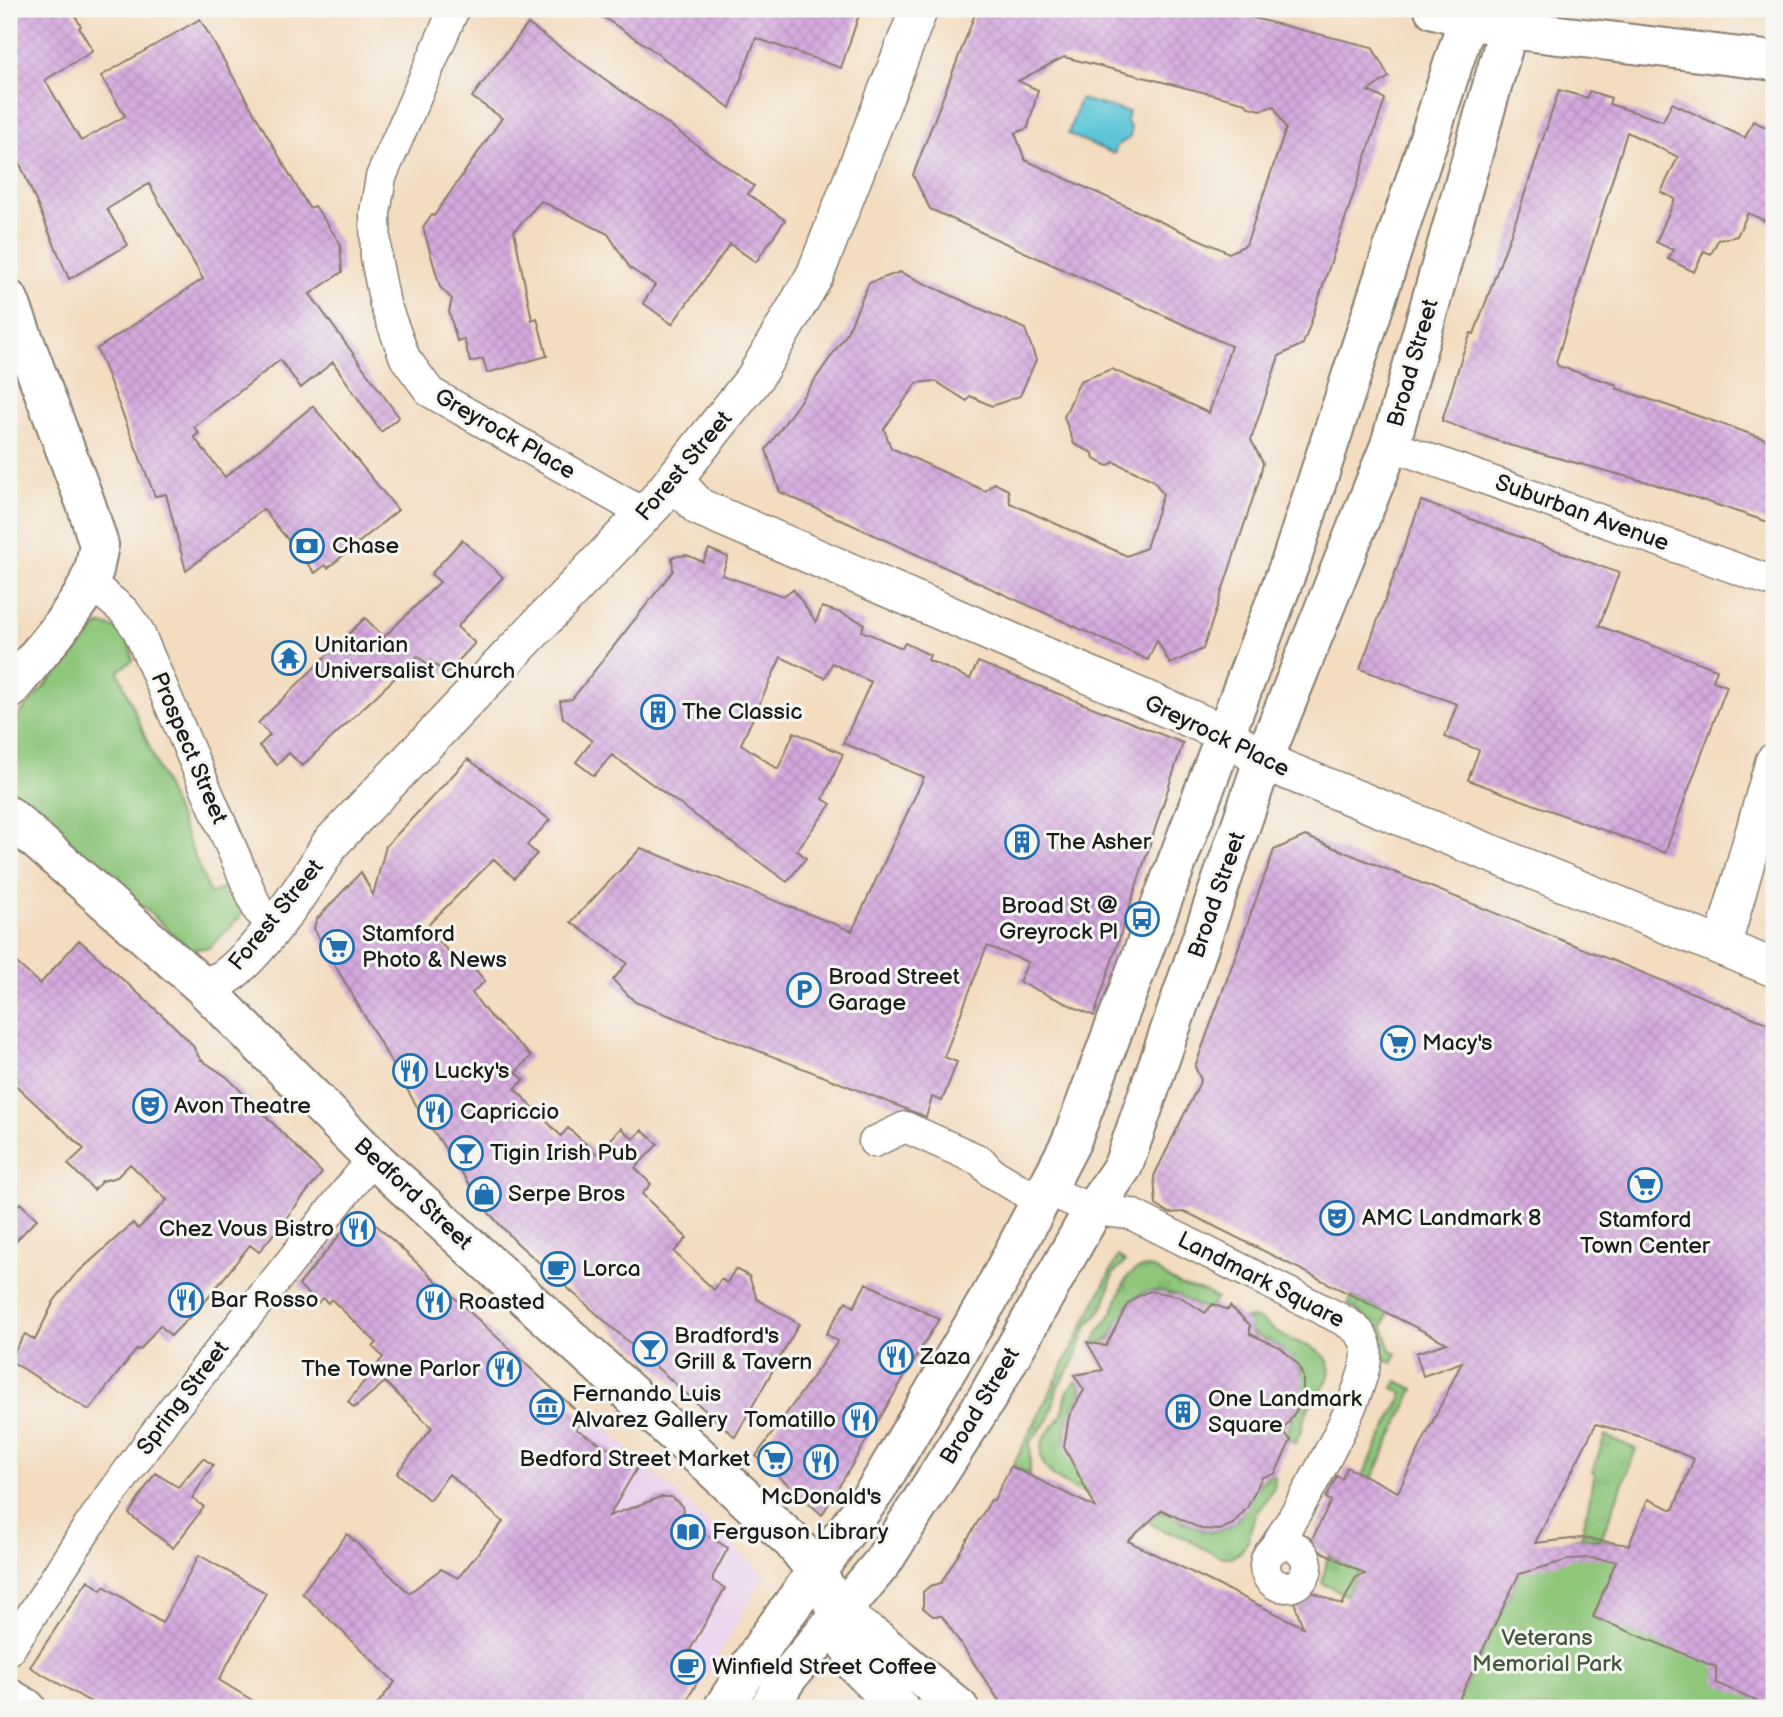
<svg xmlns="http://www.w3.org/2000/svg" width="1783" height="1717" font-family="'Balsamiq Sans',sans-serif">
<defs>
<pattern id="grass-tufts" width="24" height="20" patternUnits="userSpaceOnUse" patternTransform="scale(1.75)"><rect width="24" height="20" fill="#8ec67a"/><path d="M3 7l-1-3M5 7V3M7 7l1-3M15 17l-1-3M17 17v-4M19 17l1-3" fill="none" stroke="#7aaa69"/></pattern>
<pattern id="building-cross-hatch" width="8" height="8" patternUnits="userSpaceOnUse" patternTransform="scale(1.75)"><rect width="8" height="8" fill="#d4a8dd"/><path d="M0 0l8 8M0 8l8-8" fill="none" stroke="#b590bd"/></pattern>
</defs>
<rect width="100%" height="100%" fill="#f6f6f2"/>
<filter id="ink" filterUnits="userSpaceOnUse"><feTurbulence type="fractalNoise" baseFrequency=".0143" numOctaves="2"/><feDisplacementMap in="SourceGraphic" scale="14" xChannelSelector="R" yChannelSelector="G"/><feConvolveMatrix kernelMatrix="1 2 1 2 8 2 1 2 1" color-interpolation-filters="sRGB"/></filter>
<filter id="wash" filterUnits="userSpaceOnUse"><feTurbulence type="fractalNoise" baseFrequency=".00686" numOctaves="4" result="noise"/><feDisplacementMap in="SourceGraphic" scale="28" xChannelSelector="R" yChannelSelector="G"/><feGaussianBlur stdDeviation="1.57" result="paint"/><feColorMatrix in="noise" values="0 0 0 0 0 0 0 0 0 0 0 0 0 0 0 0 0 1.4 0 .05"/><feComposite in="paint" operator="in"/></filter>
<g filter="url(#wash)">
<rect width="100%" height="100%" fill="#f3dcbf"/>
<!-- built -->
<path fill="#e9d2ed" d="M588,1412l177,163 -68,117 -228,-130z"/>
<!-- grass -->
<path fill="url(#grass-tufts)" stroke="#55714b" stroke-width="2" d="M1118,1256l7,6 -12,12 -9,32 -17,20 -14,38 -15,22 -9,33 -19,23v33l-17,-9z
M1151,1267l30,19 25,6 11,7 -10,10c-12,-2 -20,-10 -31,-14 -48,-16 -48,19 -70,47l-12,2c2,-13 11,-19 17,-30 13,-21 8,-46 40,-47z
M1352,1296l36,17 -5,14 8,23 6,3 -5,10 -8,-5c-5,-24 -14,-40 -36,-54z
M1252,1318c14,2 20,13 33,19 18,9 55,13 42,44 -4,9 -12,14 -16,22 -8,13 -7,28 -16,41l-9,-11 15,-35v-29l-21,-22 -27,-13 -9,-15z
M1078,1381l4,10c-5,11 -11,20 -15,31 -11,36 23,58 45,83 -24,-12 -84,-27 -69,-64 4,-11 15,-17 19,-27 4,-11 3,-29 16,-33z
M1397,1381l17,8 -42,90 -9,-4 40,-81 -10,-6z
M1605,1436l31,13 -35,90 -20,-1 14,-64 -3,-2z
M1274,1474c5,17 -9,25 -17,38 -6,9 -5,20 -10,30 -15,31 -41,6 -60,-3 -13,-7 -28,-7 -39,-18l11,-9c23,3 44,30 69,15 22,-13 22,-46 46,-53z
M1328,1555l20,10h14l-15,31 -25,-13z"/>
<!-- park -->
<path fill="#8ec67a" stroke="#55714b" stroke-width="2" d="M99,625c23,0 31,14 34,35l-15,11 92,223 19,-9 13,16 -2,16 -31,31 -19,1 -181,-162v-61z
M1576,1538l30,2 22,8 -13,16 -22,53 131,41 7,25 43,17v8h-347l13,-26 22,11 70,-145z"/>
<!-- water -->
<path fill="#5cc6d8" stroke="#3c717a" stroke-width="2" d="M1080,99l49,13 -3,8 5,9 -1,8 -13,9 -3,8 -46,-20z"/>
<g id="blocks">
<!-- building -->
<path fill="url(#building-cross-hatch)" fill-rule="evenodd" d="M9,9h62l10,17 -2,2 14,23 -48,29 36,61 44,-25 -24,-40 99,-57 109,189 6,-2 25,37 2,29 -32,22 89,123 -18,15 -48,-70 -32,26 -21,-28 -86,67 5,6 -5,4 31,40 88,-71 85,104 -70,58 -3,-3 -10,8 -52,-64 -77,62 -20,-77 -11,2 -58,-147 106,-70 -54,-95 -42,25 21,36 -59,34 -60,-141z
M591,9h270l-20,59 -85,-30 -26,70 -83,-62z
M977,9h239l156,38 17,30 -21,14 17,8 -76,229 -6,16 -24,12 -28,84 12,23 -4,17 -56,169 -33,15 -13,-24 -9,20 -368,-168 -14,-42 80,-115 23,-52 31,-11 125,57 11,31 -16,36 -28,10 -22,-10 -3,5 -32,-20 -18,2 -33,46 7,19 94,43 9,-8 14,7 2,13 117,53 19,-8 17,-54 -10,-14 -39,-18 -6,4 -14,-7 -1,-6 -19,-9 -10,-27 16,-36 32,-12 97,44 22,-67 -301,-137 -17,-34zM1064,57l182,46 2,4 13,3 13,-4 12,23 -40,116 -17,8 -204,-93 -10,-27 13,-5 10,-38 -20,-9z
M528,24l226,162 -6,8 37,26 -29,42 -26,-18 -58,80 -29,-21 12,-18 -25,-17 -22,-34 -67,-33 -27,30 18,89 5,-2 10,38 -60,17 -4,-14 -13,3 -6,-23 -7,2 -8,-30 3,-12 -12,-12 -17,-60 9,-12 2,1 68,-98 -30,-21z
M1559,90l28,8 2,-7 22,7 -2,6 54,17 9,-18 73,35 8,-17 21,10v94l-26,-12 -11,23 -19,4 -7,14 -7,-3 -10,21 -26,-13 5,-9 -17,-8 19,-43 -14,-7 17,-35 -51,-25 -71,230 2,4 59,19 -1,3 158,54v82l-123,-41 -142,-38 -67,-24 21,-68 8,-20 3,1 43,-117z
M1421,501l198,72 -20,53 118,43 -4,12 14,5 -62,167 -197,-73 11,-30 -34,-13 12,-33 -97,-35z
M462,540l41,37 -46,50 18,16 -29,31 -15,-13 -3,4 -10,-9 -116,110 -13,-13 -12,12 -18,-19 11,-11 -12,-12 107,-105 19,19 56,-55 -9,-8z
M709,549l19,8 -6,18 61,21 10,-7 23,33 6,-15 19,6 23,10 -2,8 40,17 3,-5 25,12 -2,5 42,19 8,-17 205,81 -89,273 -75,-34 9,-20 -41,-16 -43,111 13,5 -15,39 -10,-4 -6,20 -291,-115 -22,-22 14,-17 -56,-41 70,-74 211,83 72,-154 -81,-34 28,-61 -39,-19 -7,15 -44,-21 -40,87 37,25 16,-37 49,22 -20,45 8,5 -34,46 9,8 -19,24 -175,-127 -18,21 -18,-14 16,-21 -29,-23 -3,-17 12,-2 101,-128 -1,-14 15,-2 16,7z
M468,759l82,61 -23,25 10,9 -23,24 -20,-19 -69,69 39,39 6,-4 15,18 -13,12 16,21 43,42 -15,16 8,8 -9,9 46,47 7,-8 29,26 24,-26 12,11 9,-9 16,14 -23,24 16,16 -9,10 45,44 -13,14 40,38 7,-11 6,4 8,-14 14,7 8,23 42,25 -64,113 -219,-195 -27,-29 -70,-103 -105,-181 2,-9 45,-48 12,23 13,-49z
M1305,836l469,190v682l-58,-25v-16l-123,-50 23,-56 -28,-3 -17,1 -52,15 -64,134h-451l-62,-92h-9l-10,-8v-16l7,-6 11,-3 50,-83h3l17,-34 85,42 -32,-61 5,-31 15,-26 -10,-15 29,-5 -16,-28 19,4 21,-41 9,-8 14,-6 29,5 26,17 8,-9 15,6 2,-4 20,19v9l30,13 18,17 5,13v14l-5,17 -16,24 9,8 -16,34 -13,3 -15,31 -14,16 -13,6 -19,-1 -39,-19 -34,31 175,86 -10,-28 20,-7 29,13 14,-28 9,-3 -56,-29 22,-44 -5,-3 11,-22 5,3 5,-12 51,25 64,-130 -39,14 -7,-23 31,-10 -261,-131 -17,1 -13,-8 -2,-29 47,-96 -6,-13 79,-217zM1596,1424l46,13 52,22 -21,51 -25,-11 -19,46 -48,-7 -46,5z
M79,940l94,85 19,19 8,15 27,18 95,96 -63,79 -9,-7 -42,53 -37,38 -11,-11 -20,25 -3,-1 -48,61 -80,-50 16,-26 10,6 19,-39 20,-25 59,-53 5,6 29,-29 -37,-36 -13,13 -15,4 -8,9 -26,-26 16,-15 -75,-70v-123l31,28z
M20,1203l17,16 -28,29v-33z
M360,1210l224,208 -8,11 62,37 -29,50 52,-19h10l11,9 3,16 43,26 -15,28v5l12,7 -35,62 10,11 2,12 -19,35h-309l21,-26 -93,-89 45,-59 62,59 32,-24 17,9 45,-56 -54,-48 -20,26 -32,-27 35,-45 -47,-46 -31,26 -6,-6 35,-45 -10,-10 4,-4 -46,-44 -3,4 -6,-5 -4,5 -19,-18z
M866,1283l73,36 -117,196 -66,-59 82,-115 -12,-7 20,-33 8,6z
M203,1458l10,7 -21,33 12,9 -31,41 -44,-34 26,-41 23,14z
M199,1555l67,38 -47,87 46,28h-164l-71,-41 58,-87 13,10 3,-4 58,37z"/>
</g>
</g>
<g filter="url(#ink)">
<use href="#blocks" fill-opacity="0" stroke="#887c6e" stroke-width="2"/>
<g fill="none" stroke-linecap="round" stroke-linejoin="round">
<!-- minor casing -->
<g stroke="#887c6e" stroke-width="33">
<path id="minor" d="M454,9l-73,168 -6,36 1,45 9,46 20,54 25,34 215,122
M1390,445l384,137
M89,582l35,29 14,19 120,280 16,15
M874,1142l31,-15 76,34 10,11 33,20 9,1 12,-4 48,21 38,4 206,103c13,7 26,14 29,29 9,35 -70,168 -92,202
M1265 1566a21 21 0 1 1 42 0a21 21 0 1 1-42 0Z
M9,1650l77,-120 83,-116 204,-256"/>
</g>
<!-- tertiary casing -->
<g stroke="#887c6e" stroke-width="40">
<path id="tertiary" d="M674,480l25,27 527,227 37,27 511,207
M1722,947l52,-185
M202,986c9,-2 18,-4 25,-10 35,-26 81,-94 103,-132l325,-341 99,-124 61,-104 104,-266"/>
</g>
<!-- secondary casing -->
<g stroke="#887c6e" stroke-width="42">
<path id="secondary" d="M1434,9l74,20 266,32
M9,300l78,207 12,38 -5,25 -11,25 -27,38 -47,57
M9,816l193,170 171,172 419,383 26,32 20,40 18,52 43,43
M838,1613l41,28 80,67
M9,1698l17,10
M723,1708l45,-70 108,-148 118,-200 77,-148 221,-584 179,-549
M769,1708l18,-30 95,-115 105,-165 106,-188 30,-44 140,-405 127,-316 124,-436"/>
</g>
<!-- minor -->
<use href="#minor" stroke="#fff" stroke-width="30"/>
<!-- tertiary -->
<use href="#tertiary" stroke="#fff" stroke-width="37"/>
<!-- secondary -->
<use href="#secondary" stroke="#fff" stroke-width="38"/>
</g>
</g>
<!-- icons -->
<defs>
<g id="bank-ring" transform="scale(1.75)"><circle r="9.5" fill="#f6f6f2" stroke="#1f6fb2" stroke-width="1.5"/><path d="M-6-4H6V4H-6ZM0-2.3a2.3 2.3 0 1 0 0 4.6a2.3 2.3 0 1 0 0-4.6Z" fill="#1f6fb2"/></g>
<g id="temple-ring" transform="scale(1.75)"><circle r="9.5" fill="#f6f6f2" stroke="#1f6fb2" stroke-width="1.5"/><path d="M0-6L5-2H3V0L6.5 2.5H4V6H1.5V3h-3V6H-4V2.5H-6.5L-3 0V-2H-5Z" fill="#1f6fb2"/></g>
<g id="building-ring" transform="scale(1.75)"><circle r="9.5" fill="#f6f6f2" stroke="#1f6fb2" stroke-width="1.5"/><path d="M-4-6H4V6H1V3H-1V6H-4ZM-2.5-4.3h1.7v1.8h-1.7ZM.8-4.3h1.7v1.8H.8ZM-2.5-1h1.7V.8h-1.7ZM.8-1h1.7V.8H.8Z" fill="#1f6fb2"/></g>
<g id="bus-ring" transform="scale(1.75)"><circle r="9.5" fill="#f6f6f2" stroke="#1f6fb2" stroke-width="1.5"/><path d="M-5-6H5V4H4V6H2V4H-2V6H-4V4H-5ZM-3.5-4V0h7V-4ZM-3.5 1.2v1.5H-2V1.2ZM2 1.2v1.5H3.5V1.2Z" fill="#1f6fb2"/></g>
<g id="supermarket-ring" transform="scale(1.75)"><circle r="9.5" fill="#f6f6f2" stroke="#1f6fb2" stroke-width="1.5"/><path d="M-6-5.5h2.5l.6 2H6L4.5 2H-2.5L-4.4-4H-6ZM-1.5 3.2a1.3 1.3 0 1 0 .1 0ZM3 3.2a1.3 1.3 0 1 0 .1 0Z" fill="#1f6fb2"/></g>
<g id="parking-ring" transform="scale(1.75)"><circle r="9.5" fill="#f6f6f2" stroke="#1f6fb2" stroke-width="1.5"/><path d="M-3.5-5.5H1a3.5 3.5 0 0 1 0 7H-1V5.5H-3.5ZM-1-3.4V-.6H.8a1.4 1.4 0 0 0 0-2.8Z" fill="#1f6fb2"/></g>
<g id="restaurant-ring" transform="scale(1.75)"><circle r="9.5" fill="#f6f6f2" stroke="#1f6fb2" stroke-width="1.5"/><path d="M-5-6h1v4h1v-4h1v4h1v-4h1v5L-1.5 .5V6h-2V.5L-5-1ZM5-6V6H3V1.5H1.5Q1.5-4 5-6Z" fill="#1f6fb2"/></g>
<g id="theatre-ring" transform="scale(1.75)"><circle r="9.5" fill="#f6f6f2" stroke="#1f6fb2" stroke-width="1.5"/><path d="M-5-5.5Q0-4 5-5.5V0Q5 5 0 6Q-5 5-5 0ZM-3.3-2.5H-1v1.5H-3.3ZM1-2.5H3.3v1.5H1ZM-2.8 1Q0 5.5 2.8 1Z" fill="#1f6fb2"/></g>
<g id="bar-ring" transform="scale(1.75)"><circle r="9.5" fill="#f6f6f2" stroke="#1f6fb2" stroke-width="1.5"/><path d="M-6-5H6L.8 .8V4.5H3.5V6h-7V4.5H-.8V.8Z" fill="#1f6fb2"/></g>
<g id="shop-ring" transform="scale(1.75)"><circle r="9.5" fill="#f6f6f2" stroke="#1f6fb2" stroke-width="1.5"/><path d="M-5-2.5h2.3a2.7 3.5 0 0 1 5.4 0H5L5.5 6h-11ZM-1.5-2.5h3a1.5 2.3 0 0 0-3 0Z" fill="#1f6fb2"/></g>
<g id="cafe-ring" transform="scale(1.75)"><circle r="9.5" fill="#f6f6f2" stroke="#1f6fb2" stroke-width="1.5"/><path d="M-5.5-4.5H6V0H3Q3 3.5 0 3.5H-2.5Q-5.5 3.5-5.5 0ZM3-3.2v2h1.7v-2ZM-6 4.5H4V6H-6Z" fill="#1f6fb2"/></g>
<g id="museum-ring" transform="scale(1.75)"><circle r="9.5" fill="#f6f6f2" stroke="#1f6fb2" stroke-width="1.5"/><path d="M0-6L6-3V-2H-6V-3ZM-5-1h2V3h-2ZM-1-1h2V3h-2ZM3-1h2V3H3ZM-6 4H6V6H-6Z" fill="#1f6fb2"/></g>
<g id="library-ring" transform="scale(1.75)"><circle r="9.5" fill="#f6f6f2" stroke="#1f6fb2" stroke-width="1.5"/><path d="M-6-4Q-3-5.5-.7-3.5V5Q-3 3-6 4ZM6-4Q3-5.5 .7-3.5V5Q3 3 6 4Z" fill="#1f6fb2"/></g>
</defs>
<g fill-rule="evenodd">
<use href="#bank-ring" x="307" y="546"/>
<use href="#temple-ring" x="289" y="658"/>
<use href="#building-ring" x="658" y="712"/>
<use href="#building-ring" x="1022" y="842"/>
<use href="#bus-ring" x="1142" y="919"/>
<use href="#supermarket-ring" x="337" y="947"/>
<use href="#parking-ring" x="804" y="990"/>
<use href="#supermarket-ring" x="1398" y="1043"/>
<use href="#restaurant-ring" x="410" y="1071"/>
<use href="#theatre-ring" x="150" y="1106"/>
<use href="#restaurant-ring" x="435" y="1112"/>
<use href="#bar-ring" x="466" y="1153"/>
<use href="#supermarket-ring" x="1645" y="1185"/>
<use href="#shop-ring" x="484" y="1194"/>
<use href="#theatre-ring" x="1337" y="1218"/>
<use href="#restaurant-ring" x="358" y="1229"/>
<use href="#cafe-ring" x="558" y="1269"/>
<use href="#restaurant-ring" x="186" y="1300"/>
<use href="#restaurant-ring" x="434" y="1302"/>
<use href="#bar-ring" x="650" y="1349"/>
<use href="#restaurant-ring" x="896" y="1357"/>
<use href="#restaurant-ring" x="504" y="1369"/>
<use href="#museum-ring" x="547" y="1407"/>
<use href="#building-ring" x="1183" y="1412"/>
<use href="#restaurant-ring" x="860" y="1420"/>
<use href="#supermarket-ring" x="775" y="1459"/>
<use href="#restaurant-ring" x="821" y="1462"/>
<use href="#library-ring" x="688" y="1532"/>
<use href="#cafe-ring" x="688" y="1667"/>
</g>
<g text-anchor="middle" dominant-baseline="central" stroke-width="6" stroke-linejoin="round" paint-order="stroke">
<!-- street labels -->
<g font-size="23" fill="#1c1c1c" stroke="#f6f6f2">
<text transform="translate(1413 363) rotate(-74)">Broad Street</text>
<text transform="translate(505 434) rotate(30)">Greyrock Place</text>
<text transform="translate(684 466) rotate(-50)">Forest Street</text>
<text transform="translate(1582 513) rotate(20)">Suburban Avenue</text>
<text transform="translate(1217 736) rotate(26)">Greyrock Place</text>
<text transform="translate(189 748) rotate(67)">Prospect Street</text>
<text transform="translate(1217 895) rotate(-71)">Broad Street</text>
<text transform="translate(276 915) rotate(-51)">Forest Street</text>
<text transform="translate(413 1194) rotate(43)">Bedford Street</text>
<text transform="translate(1261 1280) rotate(27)">Landmark Square</text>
<text transform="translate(183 1398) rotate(-53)">Spring Street</text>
<text transform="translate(980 1406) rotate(-59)">Broad Street</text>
</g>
<!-- poi labels -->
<g font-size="23" fill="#1c1c1c" stroke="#f6f6f2" text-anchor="start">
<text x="332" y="546">Chase</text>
<text x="314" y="645">Unitarian<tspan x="314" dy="26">Universalist Church</tspan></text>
<text x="682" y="712">The Classic</text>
<text x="1046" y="842">The Asher</text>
<text x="1118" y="906" text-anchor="end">Broad St @<tspan x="1118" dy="26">Greyrock Pl</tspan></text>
<text x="362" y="934">Stamford<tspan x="362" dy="26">Photo &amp; News</tspan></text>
<text x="828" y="977">Broad Street<tspan x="828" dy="26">Garage</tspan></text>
<text x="1422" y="1043">Macy's</text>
<text x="434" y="1071">Lucky's</text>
<text x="174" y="1106">Avon Theatre</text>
<text x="460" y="1112">Capriccio</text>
<text x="490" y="1153">Tigin Irish Pub</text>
<text x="508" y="1194">Serpe Bros</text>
<text x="1362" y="1218">AMC Landmark 8</text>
<text x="1645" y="1220" text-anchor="middle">Stamford<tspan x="1645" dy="26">Town Center</tspan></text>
<text x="334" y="1229" text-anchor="end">Chez Vous Bistro</text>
<text x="582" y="1269">Lorca</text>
<text x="210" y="1300">Bar Rosso</text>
<text x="458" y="1302">Roasted</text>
<text x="674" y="1336">Bradford's<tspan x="674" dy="26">Grill &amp; Tavern</tspan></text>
<text x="920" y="1357">Zaza</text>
<text x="480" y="1369" text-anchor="end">The Towne Parlor</text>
<text x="572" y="1394">Fernando Luis<tspan x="572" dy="26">Alvarez Gallery</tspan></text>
<text x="1208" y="1399">One Landmark<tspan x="1208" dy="26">Square</tspan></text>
<text x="836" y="1420" text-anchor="end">Tomatillo</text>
<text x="750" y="1459" text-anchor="end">Bedford Street Market</text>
<text x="821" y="1497" text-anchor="middle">McDonald's</text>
<text x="712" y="1532">Ferguson Library</text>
<text x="712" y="1667">Winfield Street Coffee</text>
</g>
<!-- park labels -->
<g font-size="23" fill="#44583d" stroke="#f6f6f2">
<text x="1547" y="1638">Veterans<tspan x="1547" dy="26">Memorial Park</tspan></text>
</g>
</g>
<!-- margin -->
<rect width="1783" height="1717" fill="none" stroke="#f6f6f2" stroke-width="35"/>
</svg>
